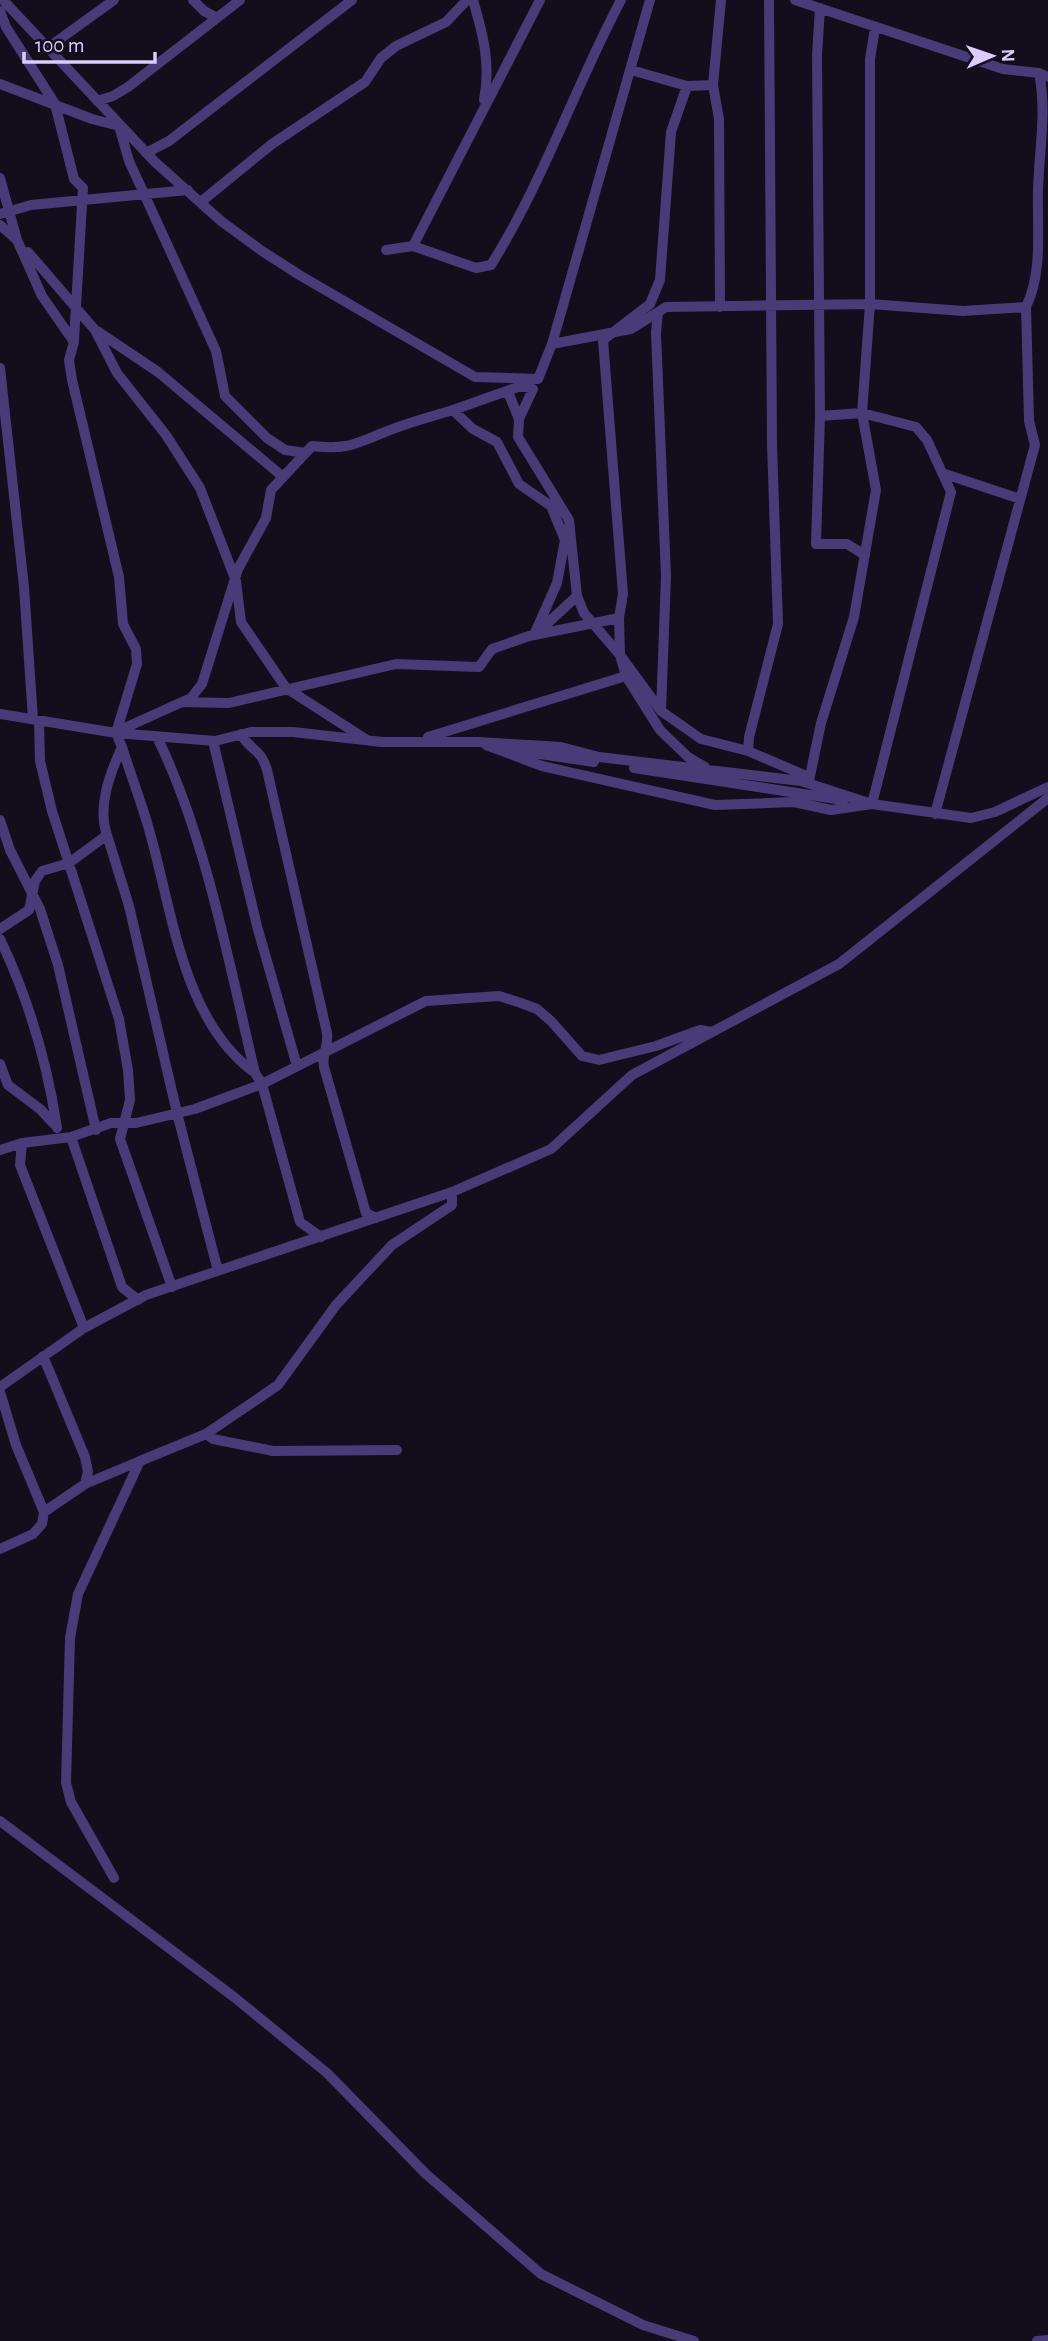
<svg xmlns="http://www.w3.org/2000/svg" width="1048" height="2341" font-family="'Alegreya Sans',sans-serif">
<rect width="100%" height="100%" fill="#130d1c"/>
<g fill="none" stroke-linecap="round" stroke-linejoin="round">
<!-- minor -->
<path stroke="#493b78" stroke-width="10" d="M3,0l152,162 66,59 41,30 39,25 174,101 63,2 14,-35 79,-15 35,-22 204,-3 93,7 63,-4c17,-35 11,-78 12,-116 1,-41 9,-79 1,-118
M193,0l11,11 13,7
M473,0c10,34 18,64 11,100
M795,0l208,69 36,4 9,4
M820,8l-3,47 3,361 -4,128h31l18,11
M0,11l6,16 49,77 19,75 9,9 -9,152
M49,47l65,-47
M631,70l56,16 26,-1
M0,84l92,35 27,7 10,35 87,190 9,45 42,42 18,12 20,3
M687,86l-16,46 -11,148 -10,24 -47,36 20,254 -4,24 1,37 41,56 40,28 47,12 61,26
M97,101l16,-5 15,-9 112,-87
M146,153l23,-12 183,-141
M0,178l17,62
M202,201l70,-57 93,-62 16,-24 15,-12 50,-24 21,-22
M0,214l31,-9 157,-15
M0,225l17,15 25,56 32,46 -5,18 3,20 47,197 4,47 13,25 1,15 -21,69 6,14c-12,26 -25,60 -15,88l-38,28 -27,8 -7,10 -6,29 -29,19
M413,246l127,-246
M386,250l27,-4 63,22 15,-3c52,-83 84,-178 130,-265
M28,252l67,78 22,43 49,62 34,53 36,93 5,41 45,66 81,52
M720,307l-1,-188 -6,-34 8,-85
M658,312l-2,21 10,243 -5,135
M97,331l61,41 124,104
M552,344l98,-344
M0,368l24,219 9,132
M508,392l11,27 -1,18 51,83 8,76 7,17 36,42 6,21 34,54 28,27 17,10
M453,410l68,-24 12,3 -14,30
M942,473l78,26
M538,632l39,-36
M182,702l9,-4 11,-14 36,-115 28,-51 5,-28 41,-44c36,4 42,-2 73,-14 22,-9 45,-15 68,-22l20,19 24,13 22,42 32,22 14,34 -8,43 -23,52
M0,714l116,19 99,8 36,-9h42l89,10h96l83,5 38,10 202,24 71,23 99,14 24,-6 53,-25
M39,721l1,40 12,50 67,208 9,51 2,30 -10,39 52,148
M118,731l64,-29 47,1 167,-39 83,3 13,-18 37,-13 90,-18
M241,734c10,18 19,13 26,36l60,263c2,13 -6,22 -3,34l42,146 10,5
M157,737c49,100 72,227 98,336l7,11 38,138 21,15
M428,737l198,-61
M213,741l44,185 40,140
M486,745l56,21 173,39 79,-3 37,8 41,-6 79,-312 -24,-52 -11,-13 -54,-14 -42,3
M122,747c9,29 20,57 28,86 23,81 33,188 105,240
M513,750l81,12
M748,751l1,-14 29,-113 -6,-180 -3,-444
M634,768l209,32
M809,781l12,-58 33,-106 22,-127 -14,-77 8,-109v-245l5,-31
M935,814l100,-369 -6,-24 -3,-114
M0,820l10,30 30,59 18,56 38,165
M107,835l22,71 48,207 41,158
M0,939c29,61 47,122 57,189
M0,1064l8,21 32,24 15,16
M71,1137l51,150 16,13
M22,1143l-2,22 64,163
M0,1150l22,-7 49,-6 40,-14h25l59,-14 67,-25 164,-83 73,-5 22,7 16,6 14,12 31,35 17,4 57,-14 44,-16 12,2
M43,1356l42,101 3,15 -3,12 -41,28
M0,1387l84,-59 62,-33 306,-103 99,-43 81,-74 207,-111 209,-166
M0,1392l16,53 28,67 -2,12 -9,10 -33,15
M206,1434l7,5 60,12 124,-1
M85,1484l55,-23
M0,1821l234,176 93,76 99,101 115,100 102,51 51,16
M114,1878l-43,-76 -5,-19 4,-145 8,-44 62,-133 66,-27 72,-49 58,-80 56,-60 60,-40v-13
M1037,2341l11,-1"/>
</g>
<!-- north arrow -->
<g transform="translate(992 56) rotate(88)" stroke="#130d1c" stroke-width="5" paint-order="stroke">
<path d="M0-5L12 26L0 18L-12 26Z" fill="#dbccfc"/>
<text y="-10" font-size="19" font-weight="bold" text-anchor="middle" fill="#dbccfc">N</text>
</g>
<!-- scale -->
<path d="M24 52v10h131v-10" fill="none" stroke="#dbccfc" stroke-width="3.5"/>
<text x="35" y="52" font-size="21" fill="#dbccfc" stroke="#130d1c" stroke-width="5" paint-order="stroke">100 m</text>
</svg>
